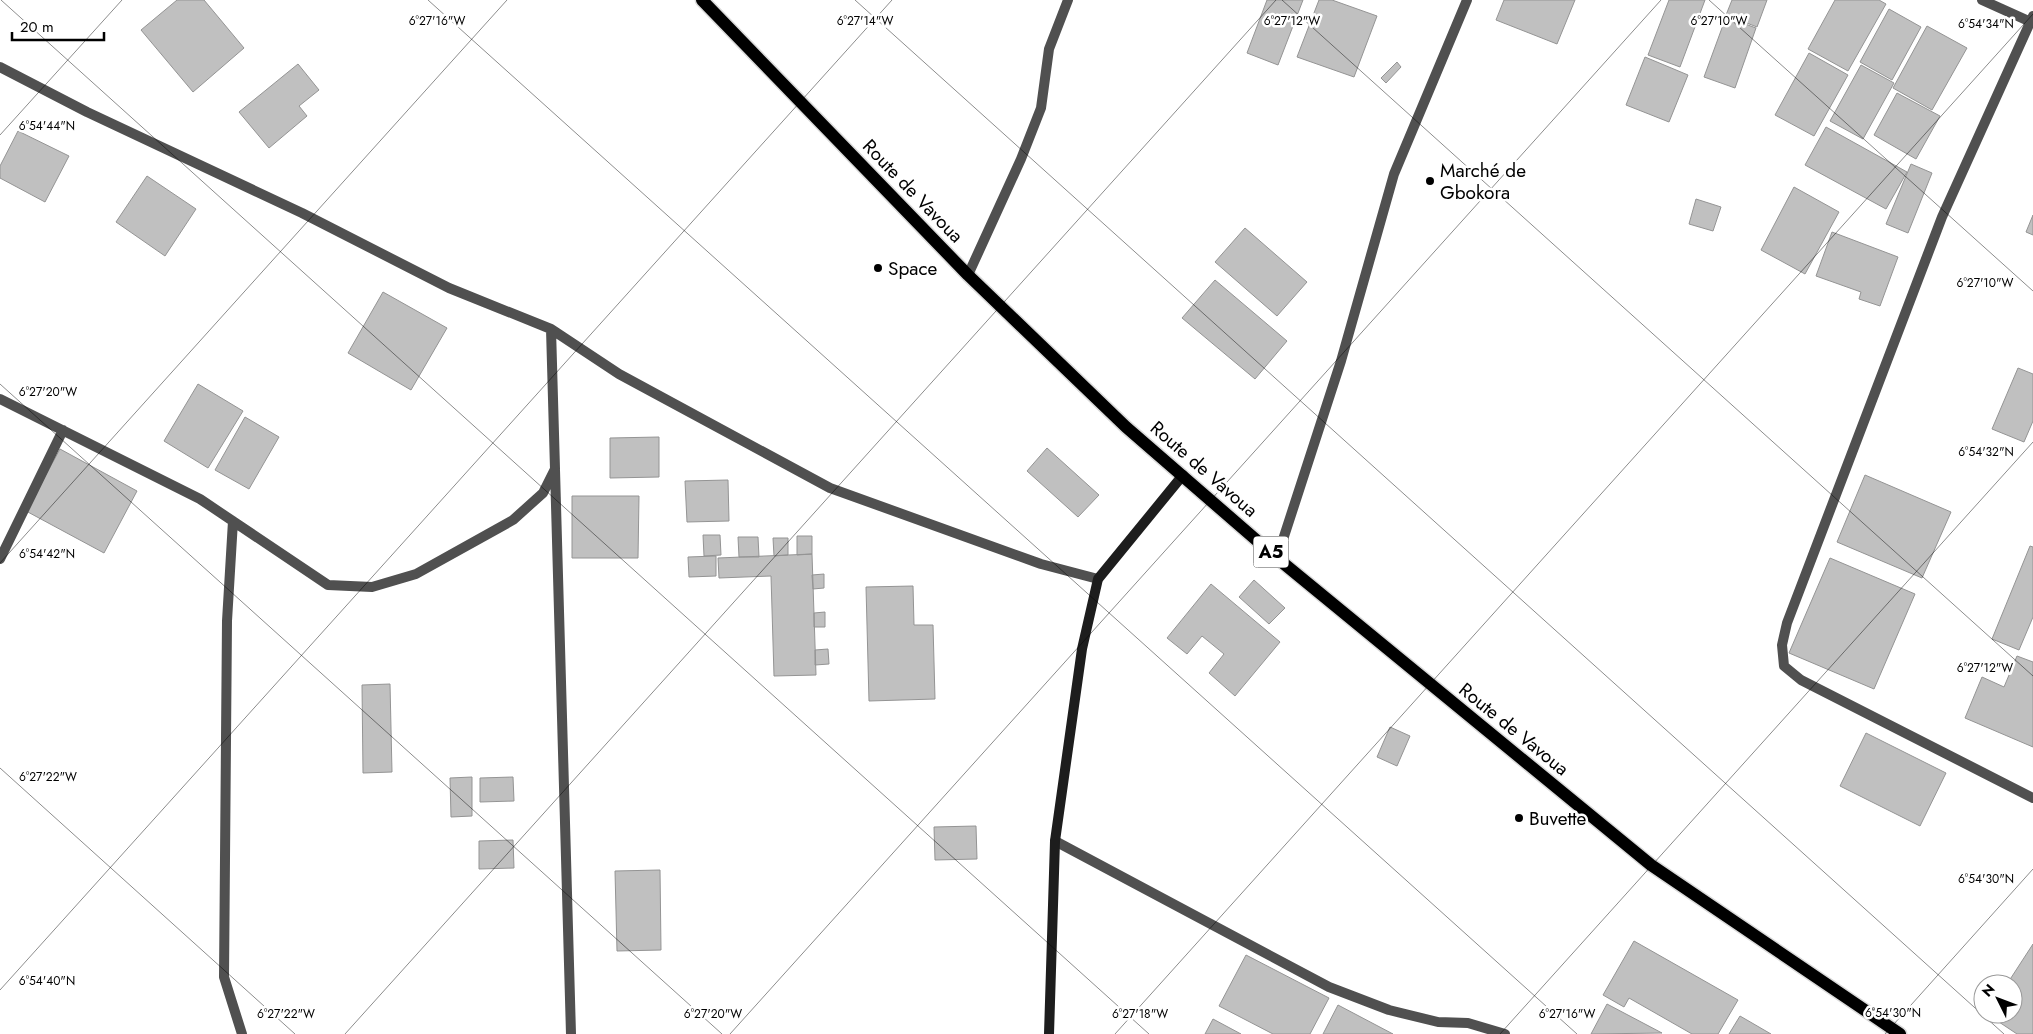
<svg xmlns="http://www.w3.org/2000/svg" width="2033" height="1034" font-family="Jost,sans-serif">
<rect width="100%" height="100%" fill="#fff"/>
<!-- building -->
<path fill="#c0c0c0" stroke="#949494" d="M177,0h27l40,48 -51,44 -52,-62z
M1267,0h36l-25,65 -31,-12z
M1319,0h13l45,16 -23,61 -57,-20z
M1504,0h71l-18,44 -61,-24z
M1669,0h36l-25,67 -32,-12z
M1732,0h35l-10,27 -31,-12z
M1835,0h44l7,4 -38,67 -40,-22z
M1889,9l32,18 -29,53 -32,-18z
M1726,17l30,11 -21,60 -31,-11z
M1927,26l40,22 -35,62 -39,-22z
M1809,53l39,22 -34,61 -39,-21z
M1645,57l43,18 -19,47 -43,-17z
M1397,62l4,5 -15,16 -5,-5z
M298,64l21,26 -20,16 8,10 -38,32 -30,-36z
M1861,65l33,18 -31,56 -33,-18z
M1897,93l43,23 -24,43 -42,-24z
M1826,127l81,45 -21,37 -81,-44z
M18,131l51,25 -24,46 -45,-24v-12z
M1911,164l21,9 -24,60 -22,-9z
M147,176l49,33 -31,47 -49,-34z
M1794,187l45,25 -34,62 -44,-24z
M1696,199l25,8 -8,24 -24,-7z
M2033,215v20l-7,-3z
M1245,228l62,54 -30,34 -62,-54z
M1832,232l66,25 -18,49 -21,-7 2,-7 -45,-16z
M1215,280l72,61 -32,38 -73,-61z
M383,292l64,36 -36,62 -63,-37z
M2018,368l15,6v47l-9,21 -32,-13z
M198,384l45,27 -35,57 -44,-27z
M245,417l34,20 -30,52 -34,-19z
M659,437v40l-49,1v-40z
M1047,448l52,47 -21,22 -51,-46z
M60,449l77,42 -33,62 -78,-42z
M1865,475l86,37 -29,66 -85,-36z
M728,480l1,41 -42,1 -2,-41z
M572,496h67l-1,62h-66z
M703,535h17l1,20 -17,1z
M797,536h15v18l-15,1z
M738,537h20l1,20h-20z
M773,538h15v17l-14,1z
M2030,546l3,1v70l-14,33 -27,-11z
M812,554l4,121 -42,1 -3,-100 -52,2 -1,-20z
M716,556v20l-27,1 -1,-20z
M1830,558l85,36 -41,95 -85,-36z
M824,574v14l-11,1 -1,-14z
M1254,580l31,28 -16,16 -30,-27z
M1211,584l69,58 -45,54 -26,-23 15,-19 -22,-18 -15,18 -20,-16z
M913,586l1,39h19l2,74 -66,2 -3,-114z
M825,612v15h-11v-14z
M828,649l1,15 -14,1v-15z
M2017,656l16,6v85l-68,-29 17,-41 22,10z
M390,684l2,88 -29,1 -1,-88z
M1390,727l20,9 -13,30 -20,-9z
M1866,733l80,40 -26,53 -80,-40z
M472,777v39l-21,1 -1,-39z
M513,777l1,24 -34,1v-24z
M976,826l1,33 -42,1 -1,-33z
M513,840l1,28 -35,1v-28z
M660,870l1,80 -44,1 -2,-80z
M1634,941l104,59 -20,34h-26l-63,-36 -5,9 -21,-12z
M2033,944v90h-16l-30,-20h26v-30h-6z
M1246,955l83,43 -19,36h-37l-54,-28z
M1607,1004l55,29 -71,1z
M1338,1005l55,29h-70z
M1740,1016l31,18h-42z
M1213,1019l28,15h-36z"/>
<g fill="none" stroke-linecap="round" stroke-linejoin="round">
<!-- primary casing -->
<g stroke="#dbdbdb" stroke-width="15">
<path id="primary" d="M702,0l266,275 158,152 151,131 374,307 249,169"/>
</g>
<!-- street -->
<path stroke="#505050" stroke-width="10" d="M1982,0l51,23
M2033,16l-91,201 -155,406 -5,22 2,21 17,14 232,118
M0,67l87,45 215,101 147,75 102,41 68,45 211,114 211,76 57,15
M968,275l53,-116 20,-51 8,-59 19,-49
M0,399l200,100 128,86 44,2 44,-13 97,-54 30,-27 12,-24 -4,-140
M555,470l16,564
M233,521l-6,100 -3,356 18,57
M1277,558l64,-197 53,-187 73,-174
M0,559l63,-129
M1055,841l274,146 60,23 49,12 30,1 37,11"/>
<!-- secondary -->
<path stroke="#1d1d1d" stroke-width="10" d="M1049,1034l6,-193 27,-192 16,-70 85,-104"/>
<!-- primary -->
<use href="#primary" stroke="#000" stroke-width="12"/>
</g>
<!-- ticks -->
<path fill="none" stroke="#000" stroke-width="1" stroke-opacity="0.45" d="M1,0l1148,1034M428,0l1149,1034M855,0l1149,1034M1282,0l751,676M1709,0l324,291M0,135l122,-135M0,384l722,650M0,563l507,-563M0,768l295,266M0,990l892,-990M345,1034l931,-1034M730,1034l931,-1034M1115,1034l918,-1020M1500,1034l533,-592M1885,1034l148,-165"/>
<!-- markers -->
<g fill="#000" stroke="#fff" stroke-width="2">
<circle cx="1430" cy="181" r="5"/>
<circle cx="878" cy="268" r="5"/>
<circle cx="1519" cy="818" r="5"/>
</g>
<g text-anchor="middle" dominant-baseline="central" stroke-width="5" stroke-linejoin="round" paint-order="stroke">
<!-- shield labels -->
<rect fill="#fff" stroke="#4c4c4c" stroke-width="1" x="1253.5" y="536.5" width="35" height="31" rx="4"/>
<g font-size="18" font-weight="bold" fill="#000">
<text x="1271" y="552">A5</text>
</g>
<!-- poi labels -->
<g font-size="19" fill="#000" stroke="#fff" text-anchor="start">
<text x="1440" y="170">Marché de<tspan x="1440" dy="22">Gbokora</tspan></text>
<text x="888" y="268">Space</text>
<text x="1529" y="818">Buvette</text>
</g>
<!-- street labels -->
<g font-size="19" fill="#000" stroke="#fff">
<text transform="translate(913 191) rotate(46)">Route de Vavoua</text>
<text transform="translate(1204 469) rotate(41)">Route de Vavoua</text>
<text transform="translate(1514 729) rotate(39)">Route de Vavoua</text>
</g>
</g>
<g font-size="12" text-anchor="middle" fill="#000" stroke="#fff" stroke-width="5" stroke-linejoin="round" paint-order="stroke">
<text x="437" y="25">6°27'16"W</text>
<text x="865" y="25">6°27'14"W</text>
<text x="1292" y="25">6°27'12"W</text>
<text x="1719" y="25">6°27'10"W</text>
<text x="1986" y="28">6°54'34"N</text>
<text x="47" y="130">6°54'44"N</text>
<text x="1985" y="287">6°27'10"W</text>
<text x="48" y="396">6°27'20"W</text>
<text x="1986" y="456">6°54'32"N</text>
<text x="47" y="558">6°54'42"N</text>
<text x="1985" y="672">6°27'12"W</text>
<text x="48" y="781">6°27'22"W</text>
<text x="1986" y="883">6°54'30"N</text>
<text x="47" y="985">6°54'40"N</text>
<text x="1893" y="1017">6°54'30"N</text>
<text x="286" y="1018">6°27'22"W</text>
<text x="713" y="1018">6°27'20"W</text>
<text x="1140" y="1018">6°27'18"W</text>
<text x="1567" y="1018">6°27'16"W</text>
</g>
<!-- north arrow -->
<g transform="translate(1998 999) rotate(312)"><circle r="24" fill="#ffffff" stroke="#999999"/>
<path d="M0-4L9 19L0 12L-9 19Z" fill="#000000"/>
<text y="-8" font-size="14" font-weight="bold" text-anchor="middle" fill="#000000">N</text>
</g>
<!-- scale -->
<path d="M12 32v8h92v-8" fill="none" stroke="#000000" stroke-width="2.5"/>
<text x="20" y="32" font-size="15" fill="#000000" stroke="#ffffff" stroke-width="4" paint-order="stroke">20 m</text>
</svg>
